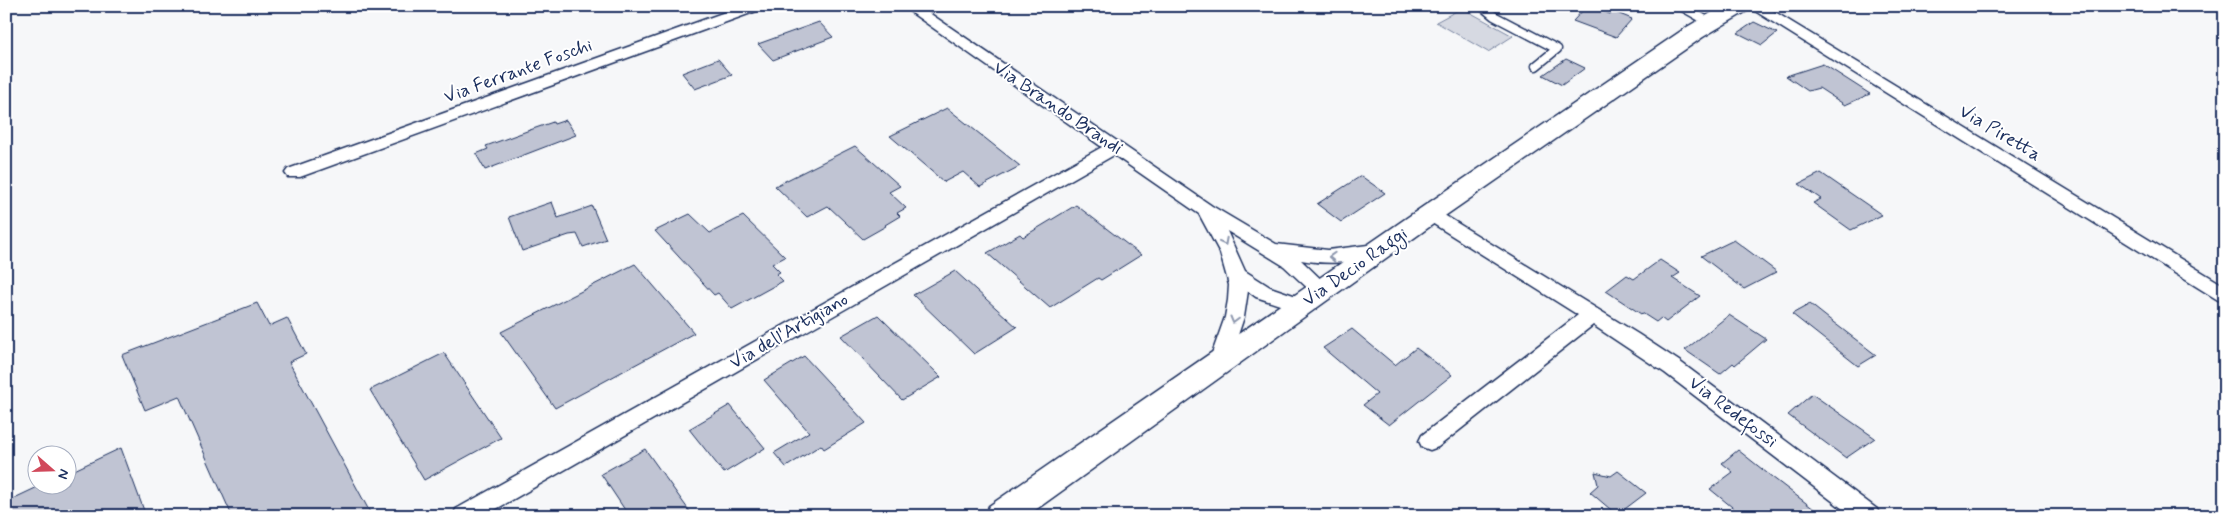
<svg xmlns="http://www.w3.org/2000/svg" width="2231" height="522" font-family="Mynerve,sans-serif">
<rect width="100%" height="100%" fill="#f6f7f9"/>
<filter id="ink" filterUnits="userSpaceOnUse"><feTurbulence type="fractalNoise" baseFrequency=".02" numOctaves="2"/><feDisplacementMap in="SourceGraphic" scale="10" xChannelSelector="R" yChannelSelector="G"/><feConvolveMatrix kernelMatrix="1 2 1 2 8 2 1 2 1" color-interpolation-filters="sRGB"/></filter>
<g filter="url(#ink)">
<!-- green -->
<path fill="#d6d9e2" stroke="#7884a0" d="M1462,8l51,28 -25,16 -52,-30z"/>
<!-- building -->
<path fill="#c0c4d3" stroke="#1b2f5e" d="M1587,6l23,8 2,-3 20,8 -16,18 -43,-16z
M819,22l14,15 -60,23 -15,-16z
M1754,22l23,11 -15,12 -24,-12z
M718,59l14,16 -37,14 -13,-16z
M1566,59l19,9 -23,17 -19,-10z
M1823,64l47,30 -25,11 -26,-17 -11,3 -22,-15z
M947,108l58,46 15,12 -40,21 -17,-15 -19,10 -54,-46z
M566,120l10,15 -91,35 -9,-16 12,-5 -2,-3 41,-15 26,-9 1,2z
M855,146l45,40 -11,6 17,16 -9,5 3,3 -15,9 1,1 -23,13 -35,-33 -21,11 -32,-31z
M1821,173l61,42 -31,15 -38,-27 8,-4 -22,-15z
M1361,176l24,17 -44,29 -24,-18z
M552,202l6,16 34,-12 14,33 -23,8 -6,-13 -8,1 -47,16 -13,-34z
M1076,205l65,50 -40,25 -3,-2 -48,30 -63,-55 33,-19 3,3z
M690,214l20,19 33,-17 42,41 -13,7 8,8 -4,2 7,7 -51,28 -14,-16 -4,2 -59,-64z
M1734,240l43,32 -33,17 -43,-33z
M1660,260l20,13 -8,5 28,18 -34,26 -5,-4 -5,4 -14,-9 -1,1 -35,-23 21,-16 7,4z
M635,264l59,69 -139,75 -54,-76z
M955,271l62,56 -43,27 -61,-59z
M257,303l12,23 18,-8 19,36 -17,8 83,154h-140l-53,-120 -34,14 -23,-55z
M1810,304l19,15 47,36 -18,11 -66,-52z
M878,315l63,62 -39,23 -61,-64z
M1729,315l37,24 -31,26 -2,-2 -13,11 -35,-24z
M1352,329l43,36 21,-17 36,27 -63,50 -26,-20 14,-11 -54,-46z
M444,353l57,85 -77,42 -54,-90z
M804,356l62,67 -42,26 -3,-4 -35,22 -12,-14 35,-21 -45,-52z
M1812,394l63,44 -29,20 -58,-43z
M730,405l35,43 -41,25 -35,-44z
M121,448l25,68h-140v-14l38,-18h24v-11z
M645,449l20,28 28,39h-64l-28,-42z
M1738,450l34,27 51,39h-80l-33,-27 23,-17 -11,-9z
M1618,471l28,22 -29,22 -27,-23 8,-7 -3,-13 16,4z"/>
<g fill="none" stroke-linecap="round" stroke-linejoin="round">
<!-- service casing -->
<g stroke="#1b2f5e" stroke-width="11">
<path id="service" d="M1482,6l12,10 63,33 -21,17
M1681,6l30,17"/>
</g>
<!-- minor casing -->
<g stroke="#1b2f5e" stroke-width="3">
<path id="minor" d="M742,6h22l-2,3 -462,168h-12l-3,-4 3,-4z
M902,6h17l293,200 64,38 52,6 48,-6 7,2 2,5 -2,5c-27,7 -55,9 -82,4l31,30 -3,5 -7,2 -7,-2 -31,-29 -57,-35 18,40 25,16 38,13 3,5 -3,5 -7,2 -45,-15 -8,-6 -4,26 -15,45 -3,5 -7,3 -7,-3 -3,-5 16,-45 3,-17 1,-15 -9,-32 -21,-39 -85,-59 -630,361h-31l3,-7 646,-362z
M1747,6h18l460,280v16l-7,-2z
M1430,208l6,2 202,124 41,27 198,148 3,7h-28l-187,-143 -72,-48 -155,122 -8,3 -8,-3 -3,-6 3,-6 156,-120 -154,-97 -3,-4 3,-4z"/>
</g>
<!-- primary casing -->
<g stroke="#1b2f5e" stroke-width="3">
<path id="primary" d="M1723,6h27l-3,5 -44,26 -264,183 -412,296h-42l4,-10 432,-298 266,-181z"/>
</g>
<!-- service -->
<use href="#service" stroke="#fff" stroke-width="8"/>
<!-- minor -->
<use href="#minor" fill="#fff" fill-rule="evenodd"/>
<!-- primary -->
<use href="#primary" fill="#fff" fill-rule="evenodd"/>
</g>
<!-- one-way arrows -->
<defs><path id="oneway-chevron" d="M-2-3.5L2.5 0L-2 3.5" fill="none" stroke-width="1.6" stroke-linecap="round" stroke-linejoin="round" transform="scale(1.25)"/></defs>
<g stroke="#8d97ae">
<use href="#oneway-chevron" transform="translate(1224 242) rotate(62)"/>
<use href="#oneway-chevron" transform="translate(1332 257) rotate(-178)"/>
<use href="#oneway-chevron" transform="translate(1234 320) rotate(105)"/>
</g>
</g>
<g text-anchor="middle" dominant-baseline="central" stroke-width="4" stroke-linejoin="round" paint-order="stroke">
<!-- street labels -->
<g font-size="19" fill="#1b2f5e" stroke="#fff">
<text transform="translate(518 71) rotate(-20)">Via Ferrante Foschi</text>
<text transform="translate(1058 108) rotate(34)">Via Brando Brandi</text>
<text transform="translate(2000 133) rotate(31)">Via Piretta</text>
<text transform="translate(1355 267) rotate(-35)">Via Decio Raggi</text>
<text transform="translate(789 331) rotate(-30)">Via dell'Artigiano</text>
<text transform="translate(1733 412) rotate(37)">Via Redefossi</text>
</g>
</g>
<!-- margin -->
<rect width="2231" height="522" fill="none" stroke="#fff" stroke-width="25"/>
<rect x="12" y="12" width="2206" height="497" fill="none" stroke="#1b2f5e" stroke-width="2" filter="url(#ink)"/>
<!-- north arrow -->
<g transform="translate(52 470) rotate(110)"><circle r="24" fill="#ffffff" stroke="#a4acbf"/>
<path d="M0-4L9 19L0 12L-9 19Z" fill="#d1495b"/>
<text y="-8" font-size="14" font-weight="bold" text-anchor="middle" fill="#1b2f5e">N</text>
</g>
</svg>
